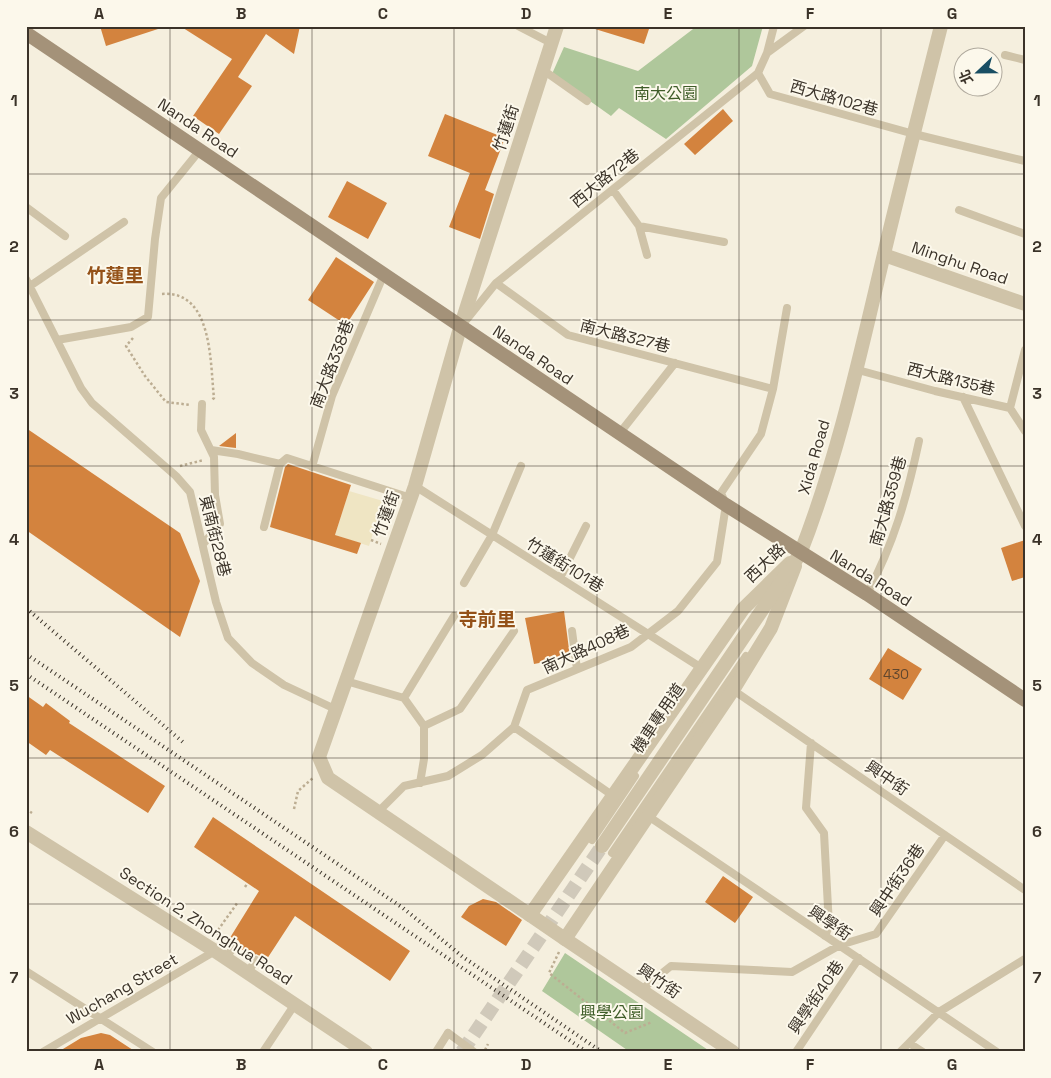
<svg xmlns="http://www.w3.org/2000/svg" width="1051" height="1078" font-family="'Space Grotesk','Noto Sans TC',sans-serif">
<rect width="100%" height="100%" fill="#f5efde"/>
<!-- green -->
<path fill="#afc79b" d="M697,26h66l-11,40 -86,73 -47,-31 -8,8 -59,-42 12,-27 74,24z
M565,953l146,99h-81l-88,-61z"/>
<!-- plaza -->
<path fill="#efe5c3" d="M349,491l34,10 -14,45 -34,-11z"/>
<!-- building -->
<path fill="#d3833e" d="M100,26h58v3l-52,17z
M180,26h120l-6,28 -28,-20 -28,43 14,9 -33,48 -26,-18 39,-57z
M595,26h55l-6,18 -49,-15z
M723,109l10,12 -38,34 -11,-11z
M445,114l60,24 -20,52 9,4 -14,45 -31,-12 21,-54 -42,-17z
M347,181l40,22 -19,36 -40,-22z
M336,257l38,25 -28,43 -38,-25z
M26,428l154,105 20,48 -20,56 -154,-107z
M236,433v15l-17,-2z
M288,464l63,21 -16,50 26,8 -4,11 -87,-27 15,-60z
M1025,540v37l-13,4 -11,-33z
M564,611l6,46 -36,7 -9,-46z
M888,648l34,21 -19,31 -34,-21z
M26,695l17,12 3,-4 24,18 -1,2 96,63 -17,27 -98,-63 -4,5 -20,-14z
M213,817l197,134 -20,30 -95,-65 -32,49 -3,-9 -4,-2 -5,3 -11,-9v-5l-2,-3 -10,1 31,-50 -65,-44z
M723,876l30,21 -18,26 -30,-21z
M483,899l13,3 26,18 -16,26 -45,-29 8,-11z
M101,1033l9,2 26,17h-78l23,-14z"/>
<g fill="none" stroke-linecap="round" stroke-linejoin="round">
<!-- tertiary-tunnel -->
<path stroke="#d0c9ba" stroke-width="14" stroke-dasharray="14 7" stroke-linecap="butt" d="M462,1052l140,-206"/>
<!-- path -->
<path stroke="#bcad92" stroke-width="2.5" stroke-dasharray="2.5 2.5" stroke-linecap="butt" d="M162,294c51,-4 48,69 52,104l-2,2
M133,338l-7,8 19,30 21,26 25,3
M180,466l24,-6
M381,507l10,5
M371,540l10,4
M26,809l6,4
M294,809l4,-18 15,-13
M245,887l2,-3
M218,935v-5l20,-28
M559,952l-10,21 76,60 27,-11
M485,1050l3,-6"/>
<!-- service -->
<path stroke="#cfc3a8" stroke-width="8" d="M518,26l33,17
M767,53l7,-27
M1005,55l20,5
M543,70l44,31
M758,73l12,21 144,40 111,27
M613,190l26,36 85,16
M26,207l39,29
M959,210l66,24
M639,226l8,29
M26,279l55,109 11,15 84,73 14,16 26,110 12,36 24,25 32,22 51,24
M496,283l72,52 205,54
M30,286l94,-64
M467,319l29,-36 262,-210 9,-20 37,-27
M57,340l74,-13 17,-10 7,-78 6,-41 39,-48
M858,370l77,21 75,17 15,23
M963,397l62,129
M202,404l-1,26 13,27 1,38 5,29 -16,19
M1010,408l15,-58
M619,434l56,-71
M211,450l27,4 42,10 7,-6 124,40
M312,467l20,-71 52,-122
M415,486l285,181
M264,527l16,-63
M560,578l26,-52
M464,583l28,-48 29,-69
M867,594c27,-51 40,-97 52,-153
M572,631l5,38
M346,681l58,17 20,28
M733,690l292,200
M404,698l50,-82
M514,727l98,68
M811,743l-5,65 18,25 5,93 -4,10
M420,783l4,-24v-33l36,-17 54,-78
M378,812l26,-26 44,-10 34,-21 32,-28 13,-37 104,-43 47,-36 39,-49 9,-57 -5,-12 40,-59 12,-45 14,-81
M648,816l349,236
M592,840l43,-64
M612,853l134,-197
M226,958l9,-13
M26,971l127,81
M247,973l9,-13
M641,990l30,-24 121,6 48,-27 36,-11 69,-99
M43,1052l172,-101
M263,1052l32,-48
M436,1052l12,-19
M796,1052l63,-94
M900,1052l9,-9
M923,1052l-14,-9 30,-31 86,-53"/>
<!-- minor -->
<path stroke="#cfc3a8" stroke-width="14" d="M557,26l-97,302 -45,158 -96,271 9,21 202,137 213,-306 47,-46
M884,255l141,49
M733,1052l-168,-113 168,-249 38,-62 24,-62"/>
<!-- tertiary -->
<path stroke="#cfc3a8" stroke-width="14" d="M26,832l189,119 151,101
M602,846l198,-292c38,-97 60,-199 84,-300 18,-76 38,-152 57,-228"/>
<!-- secondary -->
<path stroke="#a49279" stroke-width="14" d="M26,33l700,472 141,89 158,106"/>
<!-- rail -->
<path stroke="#3b3329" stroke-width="4" stroke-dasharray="1 4" stroke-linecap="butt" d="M26,608l158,135
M26,654l377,254 60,49 139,95
M26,674l561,378"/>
<!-- service-bridge -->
<path stroke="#cfc3a8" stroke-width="8" d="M448,1033l26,19"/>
<!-- minor-bridge -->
<path stroke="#cfc3a8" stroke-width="14" d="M530,915l35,24"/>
</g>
<!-- grid -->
<path fill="none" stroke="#3b3329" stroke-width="1" stroke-opacity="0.55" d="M170,26v1026M312,26v1026M454,26v1026M597,26v1026M739,26v1026M881,26v1026M26,174h999M26,320h999M26,466h999M26,612h999M26,758h999M26,904h999"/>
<g text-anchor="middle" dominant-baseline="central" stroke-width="4" stroke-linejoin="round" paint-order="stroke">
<!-- number labels -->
<g font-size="14" fill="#61472e">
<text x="896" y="674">430</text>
</g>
<!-- park labels -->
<g font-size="16" fill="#3f5d29" stroke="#fcf8eb">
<text x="666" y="93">南大公園</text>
<text x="612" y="1012">興學公園</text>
</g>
<!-- street labels -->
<g font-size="16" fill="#3b3329" stroke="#fcf8eb">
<text transform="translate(834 98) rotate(16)">西大路102巷</text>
<text transform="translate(198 128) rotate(34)">Nanda Road</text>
<text transform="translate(506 128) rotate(-72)">竹蓮街</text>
<text transform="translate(605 178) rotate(-39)">西大路72巷</text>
<text transform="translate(960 263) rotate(19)">Minghu Road</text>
<text transform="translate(625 336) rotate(14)">南大路327巷</text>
<text transform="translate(533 355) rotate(34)">Nanda Road</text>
<text transform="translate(332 364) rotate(-69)">南大路338巷</text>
<text transform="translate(951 379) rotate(14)">西大路135巷</text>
<text transform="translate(814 457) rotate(-74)">Xida Road</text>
<text transform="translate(888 501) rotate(-74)">南大路359巷</text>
<text transform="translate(386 514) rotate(-70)">竹蓮街</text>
<text transform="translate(215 536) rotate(76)">東南街28巷</text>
<text transform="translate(765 563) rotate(-43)">西大路</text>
<text transform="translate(565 565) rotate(32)">竹蓮街101巷</text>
<text transform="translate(871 578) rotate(32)">Nanda Road</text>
<text transform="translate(586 649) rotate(-25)">南大路408巷</text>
<text transform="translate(658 718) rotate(-56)">機車專用道</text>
<text transform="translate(887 778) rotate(34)">興中街</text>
<text transform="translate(897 880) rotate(-56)">興中街36巷</text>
<text transform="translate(830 923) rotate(34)">興學街</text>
<text transform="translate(206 926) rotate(33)">Section 2, Zhonghua Road</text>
<text transform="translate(659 981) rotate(34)">興竹街</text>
<text transform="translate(122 989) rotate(-30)">Wuchang Street</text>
<text transform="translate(816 997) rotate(-56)">興學街40巷</text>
</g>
<!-- quarter labels -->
<g font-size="19" font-weight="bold" fill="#945118" stroke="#fcf8eb">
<text x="115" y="275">竹蓮里</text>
<text x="487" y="619">寺前里</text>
</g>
</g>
<!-- border -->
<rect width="1051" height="1078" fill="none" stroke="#fcf8eb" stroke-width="55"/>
<!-- north arrow -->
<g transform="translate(978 72) rotate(248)"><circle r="24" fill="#fcf8eb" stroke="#afa99d"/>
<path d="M0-4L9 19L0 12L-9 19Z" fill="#194e63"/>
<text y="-8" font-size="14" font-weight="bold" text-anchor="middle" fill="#3b3329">北</text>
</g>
<rect x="28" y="28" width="996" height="1022" fill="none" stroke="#3b3329" stroke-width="2"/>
<g font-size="16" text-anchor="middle" font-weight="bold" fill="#3b3329">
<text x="99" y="19">A</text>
<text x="241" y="19">B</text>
<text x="383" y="19">C</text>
<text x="526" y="19">D</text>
<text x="668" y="19">E</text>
<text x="810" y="19">F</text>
<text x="952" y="19">G</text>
<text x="14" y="106">1</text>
<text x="1037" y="106">1</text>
<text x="14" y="252">2</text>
<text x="1037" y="252">2</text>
<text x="14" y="399">3</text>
<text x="1037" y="399">3</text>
<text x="14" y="545">4</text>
<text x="1037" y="545">4</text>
<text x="14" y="691">5</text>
<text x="1037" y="691">5</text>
<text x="14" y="837">6</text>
<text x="1037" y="837">6</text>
<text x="14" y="983">7</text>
<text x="1037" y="983">7</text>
<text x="99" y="1070">A</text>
<text x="241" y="1070">B</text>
<text x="383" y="1070">C</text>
<text x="526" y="1070">D</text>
<text x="668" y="1070">E</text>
<text x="810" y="1070">F</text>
<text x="952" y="1070">G</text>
</g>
</svg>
